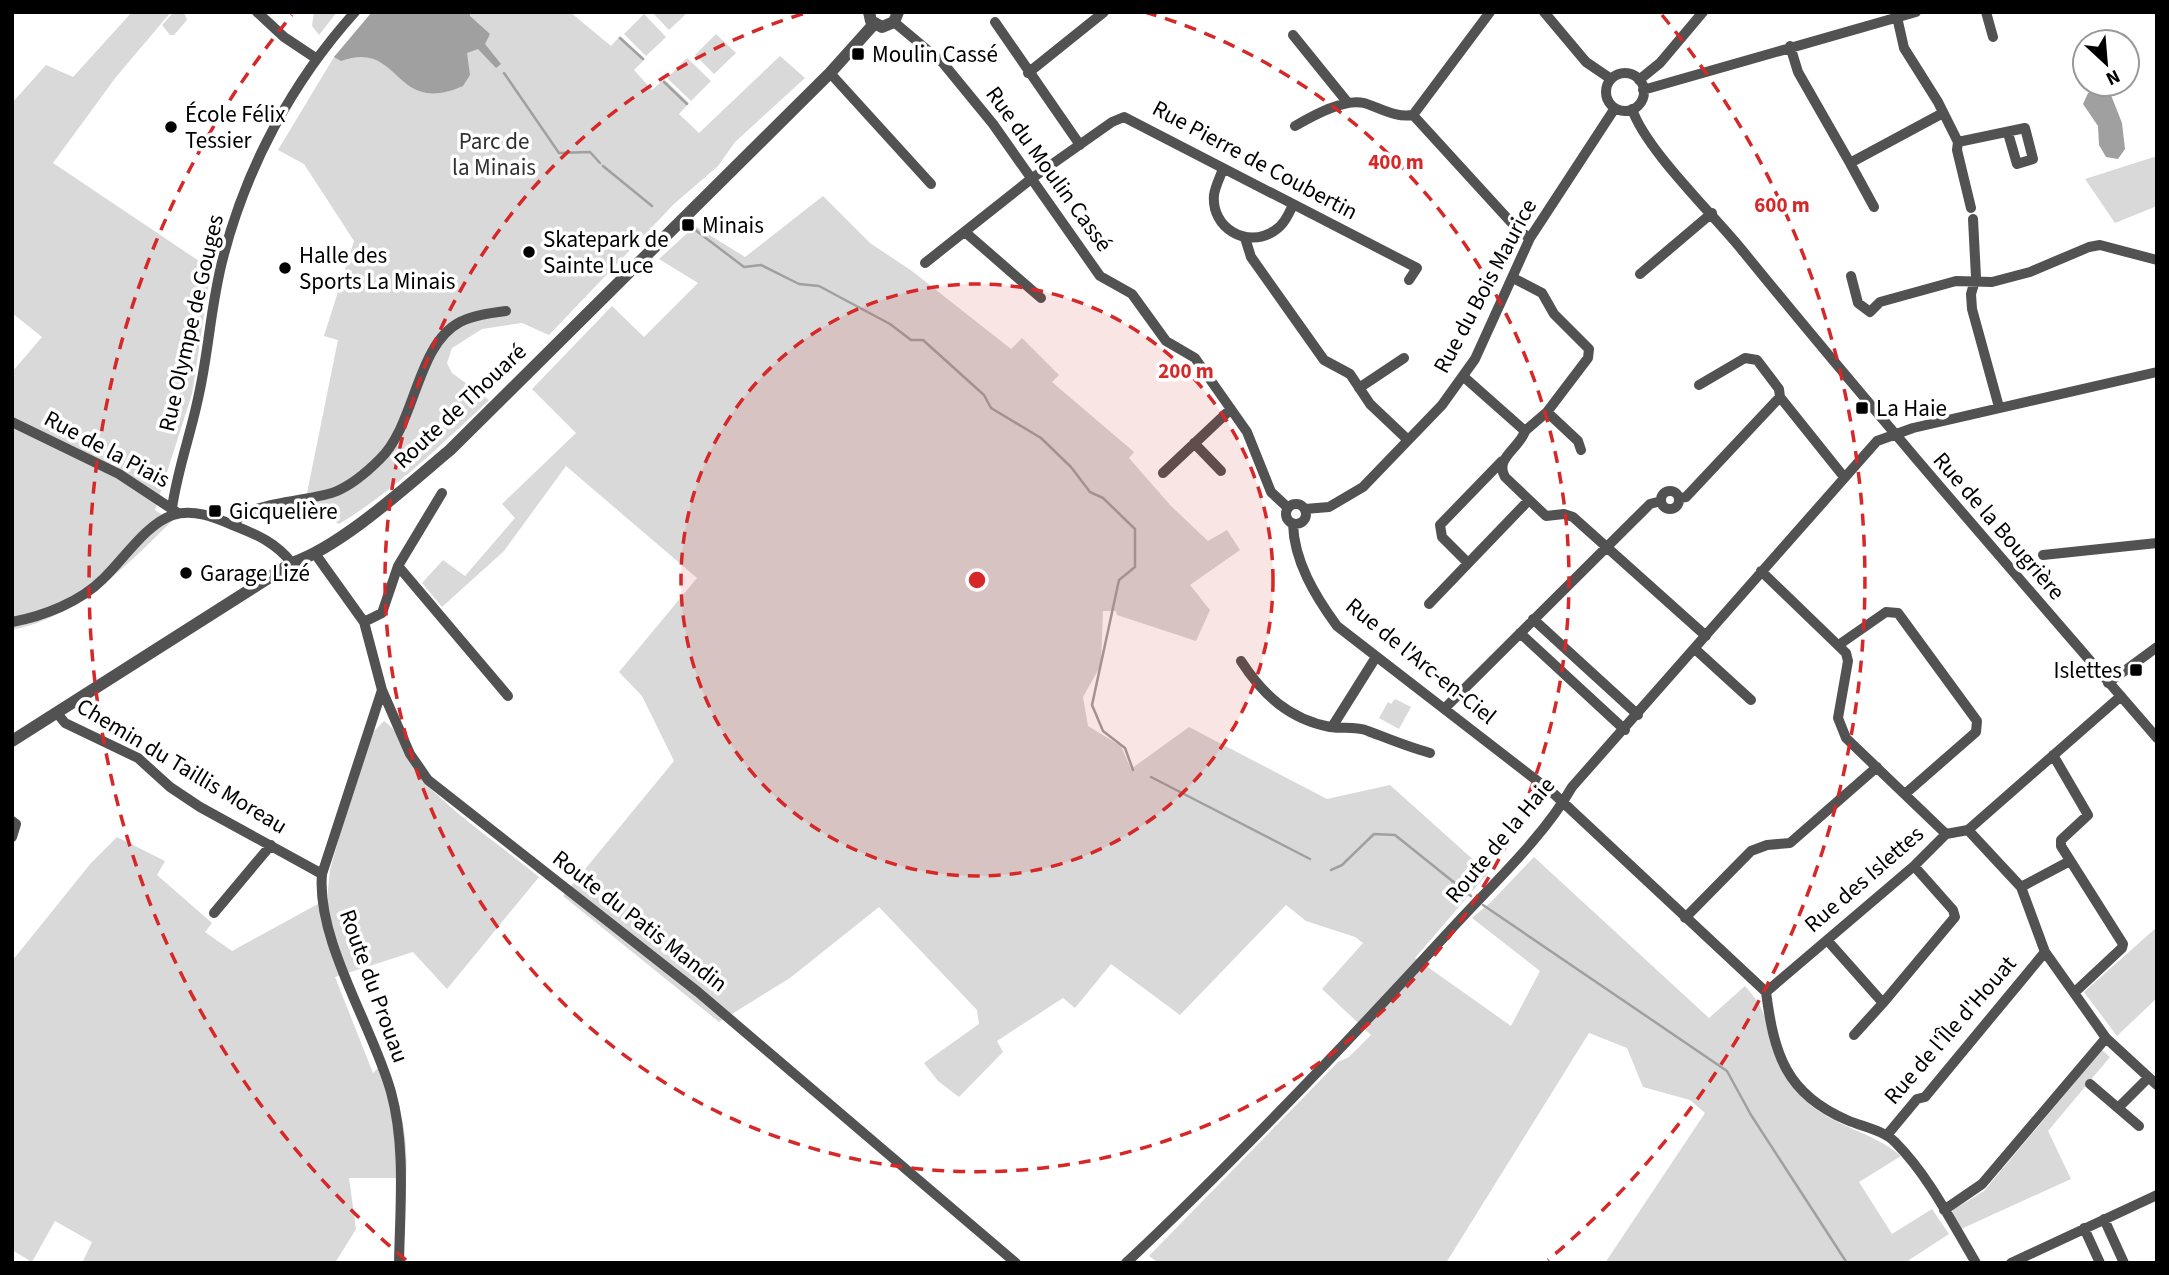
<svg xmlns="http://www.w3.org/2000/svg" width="2169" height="1275" font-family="'Source Sans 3',sans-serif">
<rect width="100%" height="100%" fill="#fff"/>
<!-- green -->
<path fill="#d9d9d9" d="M132,12h39l-55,65 -63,86 158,106 -19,125 -37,116 17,11c-45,44 -95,96 -160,109v-258l30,-35 -30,-24v-210l34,-38 27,12z
M174,12h10l3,8 -13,15h-4l-8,-10z
M314,12h23l-18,23 -7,-9z
M372,12h198l41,34 9,-10 25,23 -11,11 18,20 12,-11 25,24 -10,11 20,19 81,-77 25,22 -70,64 -17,24 -44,38 -125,131 -27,-12 -40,6 -30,19 -5,15 5,10 37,27c-48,45 -94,90 -150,124l-29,-18 -3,-13 31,-153 -14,-4 30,-95 -50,-77 -26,-14 56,-93z
M652,12h36l-19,18z
M644,14l22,23 -20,19 -22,-22z
M716,34l20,19 -22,21 -19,-19z
M687,58l24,23 -20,20 -24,-23z
M2157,156v50l-42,17 -30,-44z
M823,196l47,47 42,28 99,78 11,-11 37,37 -7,7 82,70 -5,6 42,48 37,35 19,-11 13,20 -50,35 20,25 -14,31 -79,-26 -1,-4h-13l-2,54 -18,32 5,29 33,20 10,23 58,-42 138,72 63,-14 98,88 -73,85 96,68 29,-55 -68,-53 19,-16 43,-45 175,161 36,-32c5,6 12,14 16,22 16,35 10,59 43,91 28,28 68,32 97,57l-42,26 33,52 40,-25 17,25 -40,26 1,3h-305l100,-150 -15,-13 -47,-13 -16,-39 -38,-15 -143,230h-287l-10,-7 189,-194 11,-5 22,-22 -49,-46 41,-46 -8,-6 -49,-16 -20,-16 -106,110 -69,-51 -36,44 -12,-10 -66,43 6,11 -44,45 -21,-16 -14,-18 55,-39 -2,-14 -98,-103 -89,71 -71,44 -156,-126 111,-135 -32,-65 -23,-24 78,-94 -131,-112 -62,85 -62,56 -20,-24 21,-23 22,16 50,-58 -13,-14 74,-71 -44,-44 80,-83 32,31 54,-54 -39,-24 36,-33 50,31z
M1395,699l16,8 -12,22 -20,-11 9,-16 3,2z
M384,721c20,13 29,51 49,70 32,31 71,57 106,86l-92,112 -34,-37 -78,25 38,96 11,-11c16,37 25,76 22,116h-57l7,51 -21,34h-253l10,-21 -37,-21 -23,41 -20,-12v-289l79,-98 26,-26 48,24 -8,14 55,48 -7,9 27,19 95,-52 3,-29 14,-50 29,-88z
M2157,927v71l-40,38 -33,-44z
M2102,1050l8,7 -62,74 23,48 -110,50 -9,-14 1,-5 31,-19z"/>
<!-- water -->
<path fill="#a0a0a0" d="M372,12h98v4l20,18 -5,10 16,20 -5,4 -18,-19 -11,4 3,22 -7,11c-71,31 -61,-47 -122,-25l-7,-4z
M2097,88l12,2 13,33 3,26 -7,10 -12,-2 -7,-12 -1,-19 -15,-22 5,-11z"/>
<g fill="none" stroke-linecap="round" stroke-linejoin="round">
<!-- stream -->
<path stroke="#a0a0a0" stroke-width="2.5" d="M620,38l23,21
M504,73l55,80 31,-1 10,11
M664,82l23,22
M603,166l49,40
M694,229l50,38 17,-2 38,19 20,2 71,38 21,16h12l61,55 7,13 50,30 30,29 19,25 13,6 32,31v38l-16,13 -27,125 11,26 22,17 8,22
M1151,777l159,82
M1331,870l11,-5 32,-31 21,1 76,61
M1483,905l244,166 24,44 96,148"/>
<!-- minor -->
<path stroke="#525252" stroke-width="10" d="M257,12l27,25 33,22
M1544,12l42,50 25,17
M1986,12l7,25
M1897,17l7,31 34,54 20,40
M894,22l49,41 50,61 107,152 32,18 34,47 29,17 52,74 24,60 16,15
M995,22l85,123
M1293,35l55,68
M1790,46l8,26 52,91
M830,73l101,111
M1028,73l76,-61
M1606 92a19 19 0 1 1 38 0a19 19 0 1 1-38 0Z
M1639,80l21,-17 43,-51
M1643,90l273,-78
M1632,109c14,41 80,104 110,141 135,166 275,326 415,488
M1413,115l106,116 11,7
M1295,126c17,-10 49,-28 69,-23 17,5 31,15 49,12l77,-103
M1958,142l67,-14 8,31 -16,5 -9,-31
M1958,142l-1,8 14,58
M1223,169c-3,8 -8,18 -9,26 -3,33 33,54 60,36 10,-6 14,-16 19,-26
M1874,207l-24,-44 93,-50
M1973,219l3,58 -5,17 1,15 27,98
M965,232l76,66
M1245,238l6,19 73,103 26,14 20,30 38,36
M925,263l106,-84 81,-57 12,-5 293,151 -8,12
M1640,274l72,-61
M1851,276l7,27 12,9 10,-10 76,-21 36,1 38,-10 59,-25 11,-2 57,15
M1513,278l29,15 12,21 35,35 -1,9 -41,54 -22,19
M1464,377l61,54c-5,17 -31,27 -20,46l41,39 18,-2 9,3 133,119
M1699,385l46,-27 12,2 22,29 1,8 64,80
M1359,388l45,-30
M1547,412l31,29 3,9
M12,422l107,52 56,37
M1194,443l27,28
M1163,473l68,-64
M1661 500a9 9 0 1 1 18 0a9 9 0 1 1-18 0Z
M1679,498l7,-1 94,-100
M1286 514a10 10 0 1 1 20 0a10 10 0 1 1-20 0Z
M172,508c6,-41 19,-74 27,-114 10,-45 12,-91 24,-136 23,-90 69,-176 132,-246
M1305,509l24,-2 34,-20 79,-82 33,-46 55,-121 85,-130
M1293,524c1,37 22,72 44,102l216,167 213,199
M233,525c12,-24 79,-23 104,-34 16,-7 30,-19 43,-32 36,-35 36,-114 80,-137 14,-7 31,-9 46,-11
M316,555l48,67 18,68 28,64 18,26 270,212 318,271
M2043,555l114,-12
M1468,563l-26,-26 -2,-12 62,-64
M398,566l110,130
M1761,571l85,82 2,8 -10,57 8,20 100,96
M1429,604l99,-103
M1533,619l105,96
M12,622c32,-6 68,-20 91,-43 21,-20 43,-55 70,-64 20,-7 43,3 62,11 23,9 41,17 57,37
M364,622l18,-9 16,-47 44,-73
M1520,633l105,97
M1840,644l46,-32 12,1 79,108 -1,11 -71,62
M1695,649l56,51
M1241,661c22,34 48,58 89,66 13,2 26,-1 38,4 21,8 40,16 62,22
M2108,683l49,-36
M382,690l-60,184c-6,66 51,153 69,218 15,54 9,116 8,171
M1445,708l205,-204 11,-3
M57,713l8,10 73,35 32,29 30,20 122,67
M1332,727l44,-70
M2053,755l35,60 -27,25v6l62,98 -1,4 -46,43
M12,821l4,3 -4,13
M1968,830l53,57 24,65 61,86 51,47
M2021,887l49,-26
M214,913l57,-68
M1685,918l66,-67 16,-6 23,-2 87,-76
M1827,940l56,63 72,-86 -2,-7 -39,-44
M1766,992l148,-126 32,-32 22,-4 153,-134
M1766,992c8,62 20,102 81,128 16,7 36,10 48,22 34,34 57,81 81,121
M1854,1035l29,-32
M2090,1084l49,42
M2118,1108l30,-30
M1887,1135l30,-36 8,-2 120,-145
M1944,1210l38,-26 124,-146
M2104,1219l20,44
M2084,1228l16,35
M1126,1263c111,-104 216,-215 319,-327 41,-46 97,-96 127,-149l305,-346 36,-13 244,-56
M2011,1263l146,-68"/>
<!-- tertiary -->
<path stroke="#525252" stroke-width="12" d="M869,12l2,9 11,6 12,-5 4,-10
M12,741l280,-178c50,-17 116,-78 158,-113l380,-377 44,-49"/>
</g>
<!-- distance rings -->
<circle cx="977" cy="580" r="296" fill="#d62828" fill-opacity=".12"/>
<g fill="none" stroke="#d62828" stroke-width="3.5" stroke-dasharray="12 9">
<circle cx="977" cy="580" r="296"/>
<path d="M1145 12A592 592 0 1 1 809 12"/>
<path d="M406 1260A888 888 0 0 1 292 15M1662 15A888 888 0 0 1 1548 1260"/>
</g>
<!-- markers -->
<g fill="#000" stroke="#fff" stroke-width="2.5">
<rect x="851" y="47" width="14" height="14" rx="3.5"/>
<circle cx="171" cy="127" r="7"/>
<rect x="681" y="218" width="14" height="14" rx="3.5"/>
<circle cx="529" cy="252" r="7"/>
<circle cx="285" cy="268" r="7"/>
<rect x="1855" y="401" width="14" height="14" rx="3.5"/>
<rect x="208" y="504" width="14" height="14" rx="3.5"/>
<circle cx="186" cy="573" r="7"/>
<rect x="2129" y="663" width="14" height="14" rx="3.5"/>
</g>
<g text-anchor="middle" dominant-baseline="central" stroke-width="7" stroke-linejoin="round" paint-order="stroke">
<!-- poi labels -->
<g font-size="23" fill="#000" stroke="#fff" text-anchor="start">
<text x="872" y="54">Moulin Cassé</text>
<text x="185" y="114">École Félix<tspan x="185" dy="26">Tessier</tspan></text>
<text x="702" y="225">Minais</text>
<text x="543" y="239">Skatepark de<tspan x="543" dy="26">Sainte Luce</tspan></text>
<text x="299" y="255">Halle des<tspan x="299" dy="26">Sports La Minais</tspan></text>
<text x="1876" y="408">La Haie</text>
<text x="229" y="511">Gicquelière</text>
<text x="200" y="573">Garage Lizé</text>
<text x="2122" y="670" text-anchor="end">Islettes</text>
</g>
<!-- park labels -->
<g font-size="23" fill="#303030" stroke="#fff">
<text x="494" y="141">Parc de<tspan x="494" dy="26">la Minais</tspan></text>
</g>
<!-- street labels -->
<g font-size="23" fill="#000" stroke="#fff">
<text transform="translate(1255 160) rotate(28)">Rue Pierre de Coubertin</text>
<text transform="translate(1049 169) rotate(54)">Rue du Moulin Cassé</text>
<text transform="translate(1485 286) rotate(-62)">Rue du Bois Maurice</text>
<text transform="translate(191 323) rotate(-77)">Rue Olympe de Gouges</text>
<text transform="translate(460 406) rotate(-43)">Route de Thouaré</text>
<text transform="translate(107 449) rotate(28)">Rue de la Piais</text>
<text transform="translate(1999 526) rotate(49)">Rue de la Bougrière</text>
<text transform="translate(1421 661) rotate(39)">Rue de l'Arc-en-Ciel</text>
<text transform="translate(182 766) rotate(31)">Chemin du Taillis Moreau</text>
<text transform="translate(1500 840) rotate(-50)">Route de la Haie</text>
<text transform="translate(1864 879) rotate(-41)">Rue des Islettes</text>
<text transform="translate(640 921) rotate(38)">Route du Patis Mandin</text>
<text transform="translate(374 986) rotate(70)">Route du Prouau</text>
<text transform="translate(1950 1030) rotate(-49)">Rue de l'Île d'Houat</text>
</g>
</g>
<circle cx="977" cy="580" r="10" fill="#d62828" stroke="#fff" stroke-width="3.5"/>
<g font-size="21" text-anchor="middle" font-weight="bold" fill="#d62828" stroke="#fff" stroke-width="7" stroke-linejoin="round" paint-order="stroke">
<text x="1396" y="169">400 m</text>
<text x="1782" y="212">600 m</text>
<text x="1186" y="378">200 m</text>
</g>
<!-- border -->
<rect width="2169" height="1275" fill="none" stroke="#000000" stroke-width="28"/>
<!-- north arrow -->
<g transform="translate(2106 63) rotate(154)"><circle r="33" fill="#ffffff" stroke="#999999" stroke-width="2"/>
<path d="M0-5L12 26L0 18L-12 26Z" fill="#000000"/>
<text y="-10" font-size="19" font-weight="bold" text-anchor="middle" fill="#000000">N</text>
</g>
</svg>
